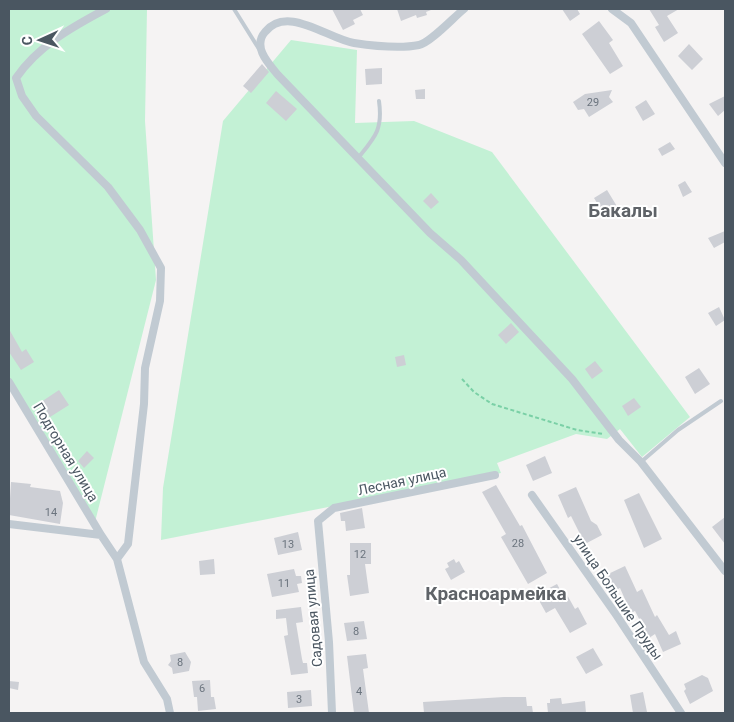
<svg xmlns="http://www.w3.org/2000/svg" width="734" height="722" font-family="Roboto,sans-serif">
<rect width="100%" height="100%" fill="#f5f3f3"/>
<!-- green -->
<path fill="#c3f1d5" d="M9,9h138l-2,112 11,159 -61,242 -86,-140z
M291,40l66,10 -2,73 59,-2 78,31 198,265 -48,40 -22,-28 -13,10 -31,-5 -79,29 4,10 -340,67 2,-52 60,-367z"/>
<!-- building -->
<path fill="#cdcfd5" d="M332,9h28l3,6 -10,5 2,4 -12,6z
M397,9h34v1l-5,2 1,3 -10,3 -1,-3 -15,6z
M562,9h15l3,5 -10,7z
M649,9h30l-12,7 11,17 -14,9 -9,-15 4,-2z
M599,21l14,19 -4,3 14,23 -13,8 -28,-40z
M689,44l14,15 -11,11 -14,-14z
M262,64l7,8 -18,21 -8,-7z
M382,68v16l-16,1 -1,-16z
M425,89v10h-9l-1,-9z
M612,90l-3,7 4,5 -24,15 -5,-8 -6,1 -5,-8 12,-8z
M276,91l21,18 -11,12 -20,-18z
M725,96v14l-7,6 -9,-12z
M646,100l9,14 -12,7 -8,-14z
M670,142l5,7 -13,7 -4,-7z
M685,181l7,11 -9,5 -5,-12z
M607,190l11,18 -13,8 -11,-18z
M431,193l8,9 -8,7 -8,-8z
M725,231v11l-11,6 -6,-10z
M719,307l6,13 -9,6 -8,-13z
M511,323l8,9 -13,12 -8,-9z
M9,329l13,23 4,-3 8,13 -13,8 -12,-18z
M404,355l2,10 -9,2 -2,-10z
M595,361l8,10 -11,8 -7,-10z
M699,368l11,16 -15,10 -10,-17z
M59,390l10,15 -19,12 -9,-15z
M634,398l7,9 -13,9 -6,-10z
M87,451l7,7 -10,10 -6,-7z
M545,456l7,17 -19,8 -7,-16z
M11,482l20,2 -1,3 30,4 3,12 -3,21 -51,-9z
M496,485l24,41 2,-1 25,48 -19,11 -27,-47 5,-3 -24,-42z
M576,487l15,34 6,4 5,10 -17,9 -14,-28 -3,2 -10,-23z
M639,493l23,46 -18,9 -20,-48z
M362,508l3,20 -19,3 -1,-10h-4l-1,-8z
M725,517v27l-13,-17z
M298,532l4,18 -24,5 -4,-17z
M350,543h21v21h-6l4,29 -19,3 -3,-21h3z
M214,559l1,15 -15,1 -1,-14z
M454,559l2,4 3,-2 6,11 -14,8 -6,-11 4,-2 -2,-4z
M625,566l12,26 5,-3 13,28 2,-2 12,20 7,-4 5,13 -18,8 -8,-18 -6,4 -14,-27 -4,2 -11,-25 -6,3 -8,-16z
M294,569l2,7h5l1,7 -5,1 2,8 -27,5 -5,-23z
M557,584l6,11 3,-2 9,16 3,-2 9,17 -17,9 -15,-25 -9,5 -10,-18z
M301,607l2,15 -7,1 6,36 1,4h4l1,10 -17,2 -7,-39 4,-1 -2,-17 -10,1v-9z
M364,621l3,18 -20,2 -3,-18z
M593,648l10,17 -17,9 -10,-17z
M185,652l6,10 -2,9 -16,3 -1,-6 -4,-3 3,-4 -1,-6z
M366,654l2,14 -5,1 6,44h-15l-7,-57z
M702,675l6,3 5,13 -23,13 -6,-13 2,-2 -2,-5z
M210,680l1,17h3l2,12 -18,2 -1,-14h-3l-2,-16z
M9,681l10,1 -1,8 -9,-2z
M311,690l1,16 -24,2 -1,-16z
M643,692l4,20 -14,1 -3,-18z
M504,697h22l1,9h5l1,7h-109l-1,-11z
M561,698l1,6 23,-3 1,12h-38l-1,-10h3v-4z"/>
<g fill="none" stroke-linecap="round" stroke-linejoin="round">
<!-- path -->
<path stroke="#7ad0a6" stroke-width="2" stroke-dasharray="4 2.5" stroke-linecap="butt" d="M462,379l12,13 18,12 85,26 26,4"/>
<!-- lane -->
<path stroke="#c1cad2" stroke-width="4" d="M234,9l25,40
M358,158c17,-21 25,-28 21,-57
M641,462l37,-32 43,-29"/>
<!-- street -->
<path stroke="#c1cad2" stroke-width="8" d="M106,9c-34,18 -68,37 -90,69l6,18 14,20 72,71 32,43 21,38 -1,33 -15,67 -1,36 -16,140 -11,15
M464,9c-10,8 -34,34 -45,36 -20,4 -45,1 -65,-2 -26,-4 -67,-39 -89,-11 -13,15 4,32 13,43l152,158 31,27 111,119 47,61 22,22 84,109
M612,9l19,14 94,140
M9,382l92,153
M532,495l85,121 64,97
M9,524l92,11 16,24 27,103 23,37 3,14
M332,713l-3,-71 -11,-121 16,-13 161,-33"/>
</g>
<g text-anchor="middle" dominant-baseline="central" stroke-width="4" stroke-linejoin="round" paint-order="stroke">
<!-- number labels -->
<g font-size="11" fill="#6b747e">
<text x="593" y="102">29</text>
<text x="51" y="512">14</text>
<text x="518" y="543">28</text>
<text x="288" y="544">13</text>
<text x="360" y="554">12</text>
<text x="284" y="583">11</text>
<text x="356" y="631">8</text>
<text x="180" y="662">8</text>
<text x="202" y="688">6</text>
<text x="359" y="691">4</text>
<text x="299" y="699">3</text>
</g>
<!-- street labels -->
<g font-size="14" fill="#4a5661" stroke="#fff">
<text transform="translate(66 452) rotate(59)">Подгорная улица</text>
<text transform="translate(402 481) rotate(-12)">Лесная улица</text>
<text transform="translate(618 597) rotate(56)">улица Большие Пруды</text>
<text transform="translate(313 618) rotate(-95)">Садовая улица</text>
</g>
<!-- district labels -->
<g font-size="19" font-weight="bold" fill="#5f6368" stroke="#fff">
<text x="623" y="210">Бакалы</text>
<text x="496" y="593">Красноармейка</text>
</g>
</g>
<!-- border -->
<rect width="734" height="722" fill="none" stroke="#4a5661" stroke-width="20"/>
<!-- north arrow -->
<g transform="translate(40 40) rotate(267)" stroke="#ffffff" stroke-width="4" paint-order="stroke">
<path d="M0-4L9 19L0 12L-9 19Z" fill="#4a5661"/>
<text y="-8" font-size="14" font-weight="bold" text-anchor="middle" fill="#4a5661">С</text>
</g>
</svg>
